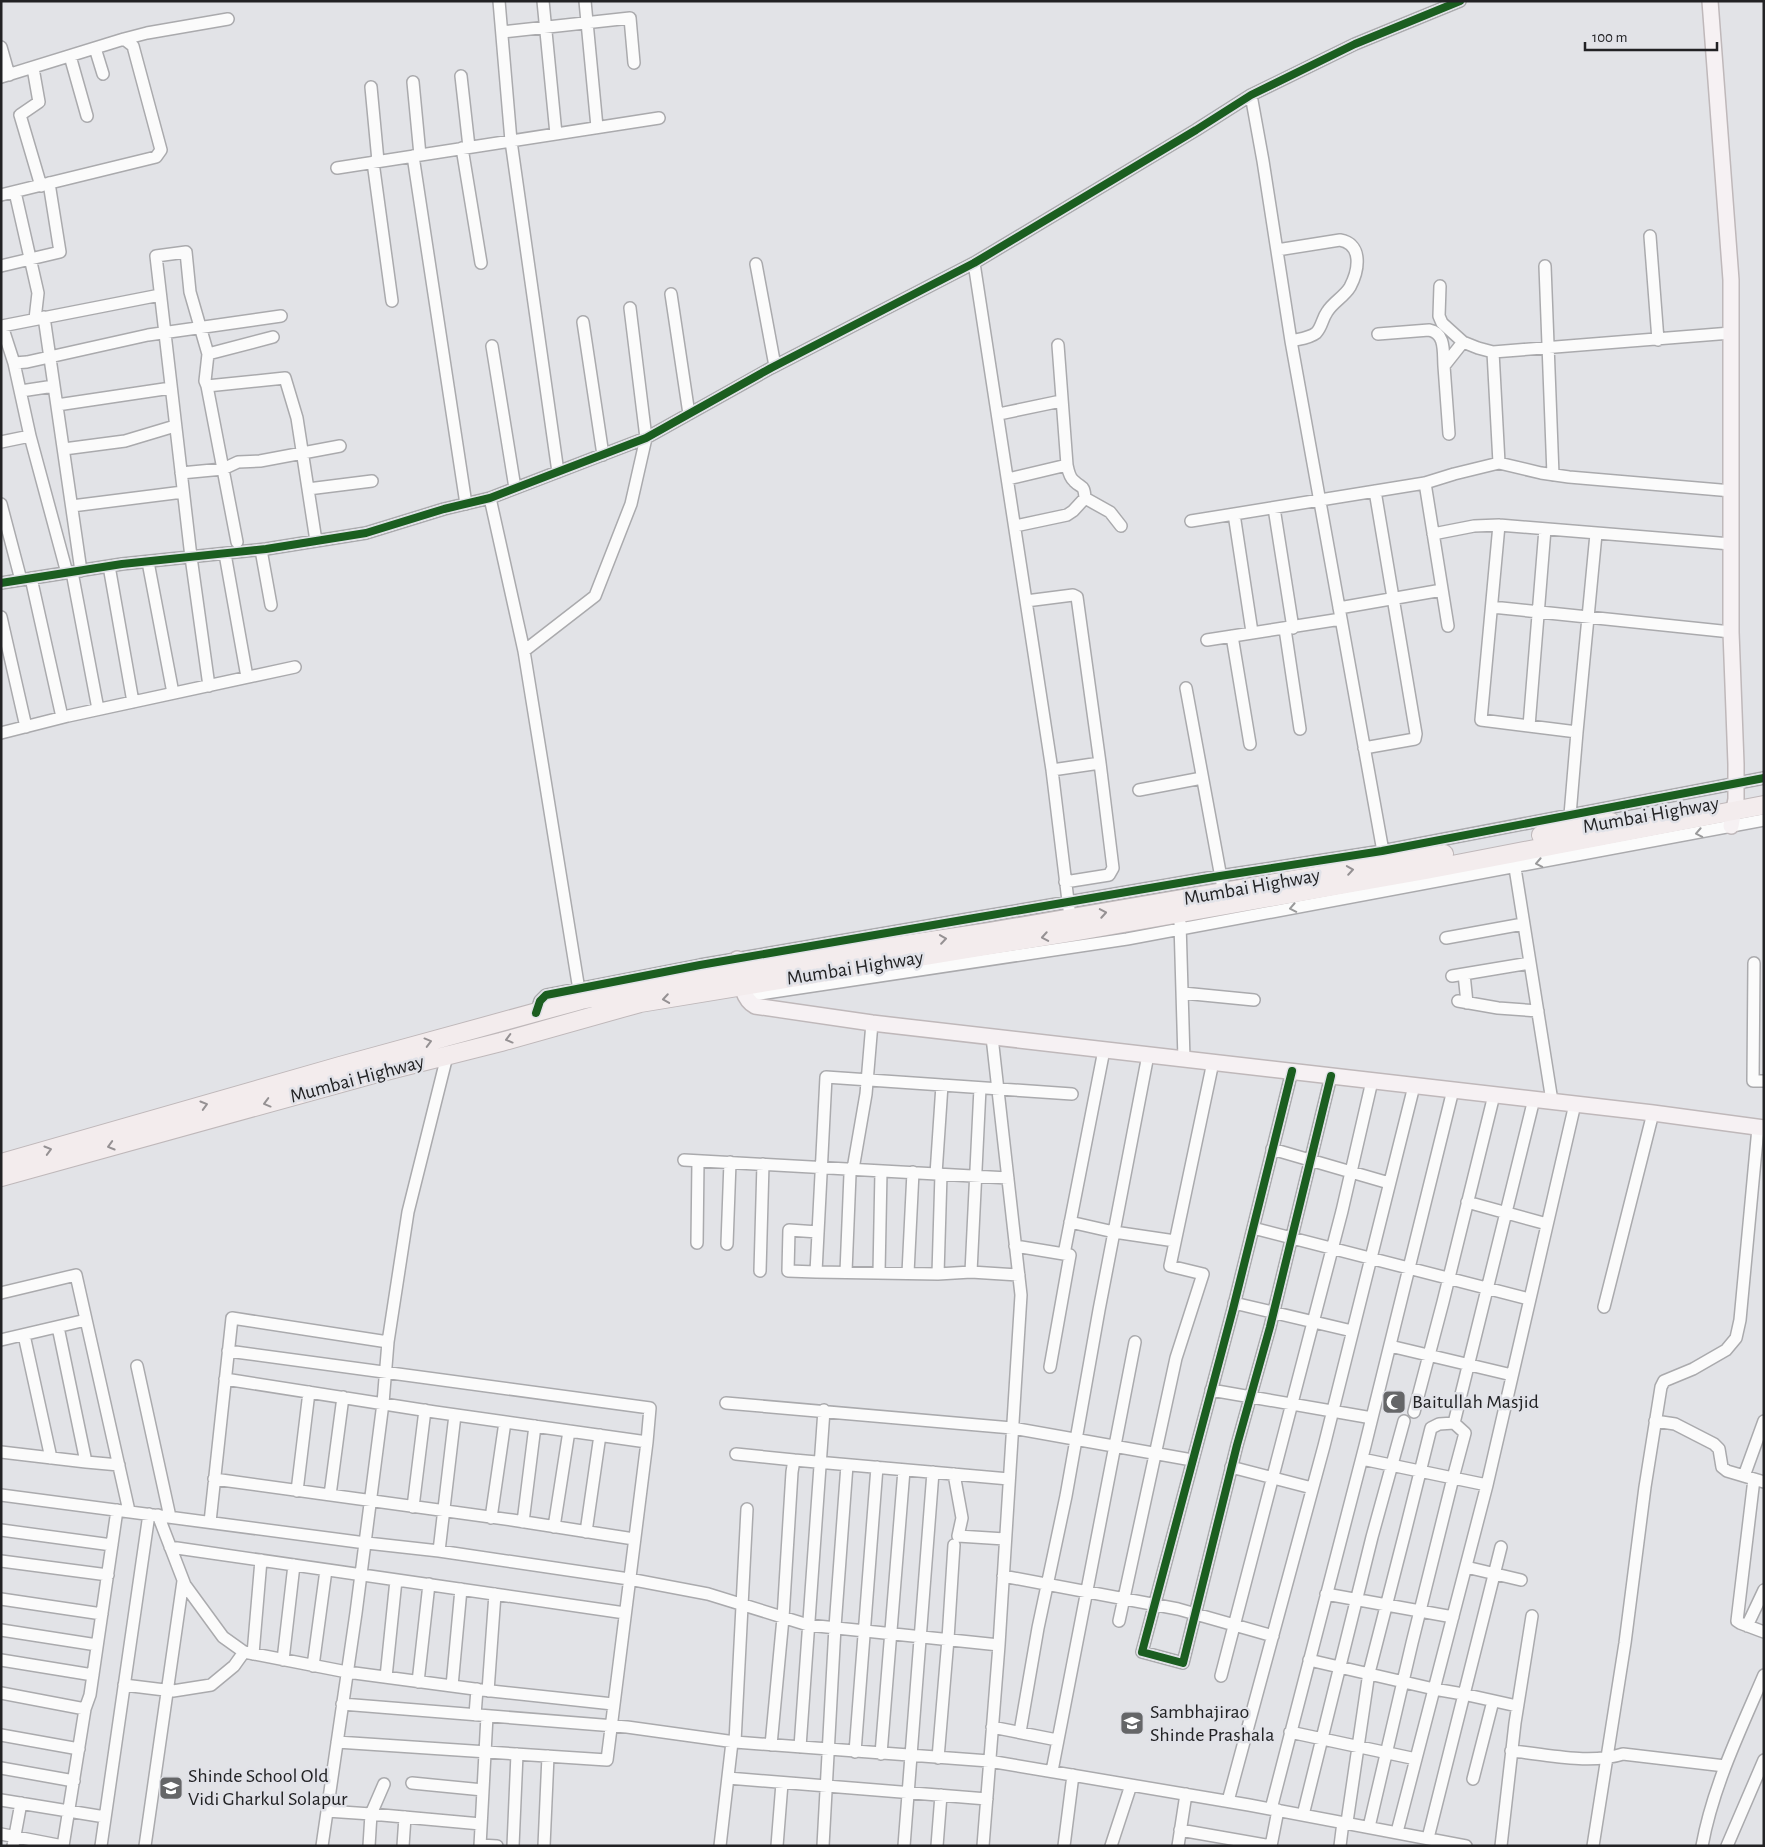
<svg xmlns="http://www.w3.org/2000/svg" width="1765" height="1847" font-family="'Alegreya Sans',sans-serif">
<rect width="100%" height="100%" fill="#e2e3e7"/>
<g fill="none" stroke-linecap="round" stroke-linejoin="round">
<!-- minor casing -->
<g stroke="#aaaaad" stroke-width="14">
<path id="minor" d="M499,1l12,140 47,331
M543,1l13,133
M585,1l12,126
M502,32l128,-14 4,45
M124,39l23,-6 81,-14
M1,47l8,28
M95,48l8,26
M70,56l17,60
M33,68l6,34 -19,13 21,71
M461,76l8,71
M1,77l123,-38 9,7 28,104 -5,7 -155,38
M413,82l7,73
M371,87l7,74
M1251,95l12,66 28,180 93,516
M462,148l19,115
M413,156l53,348
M373,162l19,139
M337,168l322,-50
M15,192l23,101 -3,26
M1650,236l8,104
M1277,250l63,-10c23,4 19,30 10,47 -6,10 -17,15 -23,25 -5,7 -5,15 -11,21 -6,5 -17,6 -25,8
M974,263l78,507 17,139
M756,264l19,102
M1,266l59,-14 -11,-69
M1545,266l8,209
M1440,286l-1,30 3,7 21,19
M671,294l18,120
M44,317l37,254
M583,322l20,133
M1378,334l51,-4c17,3 14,22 15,36
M1058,345l9,120c1,5 3,13 7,16 8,8 10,3 11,17
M492,346l23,142
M1493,352l238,-19
M208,354l-3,27 2,5 30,156
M14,363l-12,-37 158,-31
M207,386l78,-8 12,40 11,71
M21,391l33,-5
M57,405l114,-17
M999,414l62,-13
M1449,434l-5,-68 19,-24 15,6 15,4 6,111
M1,442l29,-6
M64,449l61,-8 50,-15
M181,473l42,-4 15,-7 22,-1 80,-15
M1008,479l59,-14
M1425,483l23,143
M490,498l34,153
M1,504l20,76
M72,506l111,-14
M1274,508l19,120
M1234,514l18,118
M1191,521l234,-38 29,-9 45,-11 42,10 28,4 163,14
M1499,525l-18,195 96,12 19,-198
M1015,526l52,-11 6,-4 12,-13 25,14 11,14
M1433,534l41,-8 25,-1 232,19
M316,541l-8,-52 64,-8
M261,550l10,55
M225,554l22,123
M148,562l25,131
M109,566l24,136
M72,572l26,137
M67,573l-37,-137 -16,-73 13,-1 121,-27 133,-19
M31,578l31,139
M1,583l121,-19 144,-15 100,-16 78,-24 46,-11 156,-60 125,-70 203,-105 222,-133 55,-35 104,-51 105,-43
M1026,601l47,-6 4,2 23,166
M1492,607l239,25
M1339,608l103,-18
M1,617l25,110
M1285,629l15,100
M1232,636l18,108
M1207,640l134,-21
M209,686l-18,-129 -35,-301 30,-4 4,40 18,62 65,-17
M1186,688l36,195
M1529,726l16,-197
M1,733l67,-17 227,-49
M1364,748l51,-9 1,-5 -41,-243
M1052,770l48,-7 13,105 -4,7 -44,7
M1139,790l63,-12
M1570,815l7,-83
M1515,868l37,233
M1180,923l4,136
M1446,938l77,-14
M1754,963l-1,118h11
M1464,974l3,29
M1452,976l78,-13
M1183,993l71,7
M580,996l-56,-345 71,-55 36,-92 15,-66 -16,-130
M746,996l381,-57 637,-119
M1458,1001l40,7 40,3
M536,1013l4,-12 6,-6 154,-30 280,-48 240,-41 162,-25 382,-73
M1292,1071l-59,238 -91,343 41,11 54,-218 33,-118 61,-251
M1272,1149l117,34
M684,1160l324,18
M936,1174l6,-89
M1467,1202l80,22
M1070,1222l44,10 61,9
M1253,1228l276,71
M697,1243l1,-82
M727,1244l3,-82
M1015,1246l55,9 -20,112
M1064,1254l40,-204
M760,1271l3,-107
M816,1272l-28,-1 1,-41 29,2
M846,1272l4,-98 3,-5 13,-75 6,-71
M971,1272l9,-184
M879,1273l2,-102
M908,1273l5,-101
M938,1274l3,-100
M1019,1275l-48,-3 -33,2 -122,-2 10,-195 246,17
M1,1293l75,-18 53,236
M1234,1303l118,28
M1604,1307l49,-194
M24,1335l27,123
M1,1340l85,-20
M388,1342l20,-130 39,-156
M1390,1346l122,29
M137,1366l33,151
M225,1379l210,33 212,30 3,-34 -422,-57
M1211,1390l161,28
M726,1403l286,25 180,32
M1414,1412l29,-110 51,-207
M1655,1421l20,3 39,20 5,5 3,18 5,4 37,11
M1454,1423l80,-324
M1,1452l85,10 -28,-135
M736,1454l58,6
M86,1462l33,3
M1231,1467l81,21
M954,1474l8,44 -4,18 47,3
M1744,1476l20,-55
M214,1479l298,41 122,19
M1754,1479l-17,142 3,2 24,9
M1487,1485l88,-381
M297,1491l12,-99
M1,1495l357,47 81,9 190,28 79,15 100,31 191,20
M330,1495l13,-98
M413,1507l12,-97
M158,1515l27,70 38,52 21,15 103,20 135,18 131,14
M491,1518l14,-96
M210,1522l22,-204 156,24 -5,61 -27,210 -34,233
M523,1522l12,-96
M554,1527l15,-96
M1,1530l111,15
M586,1532l14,-97
M170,1547l455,66
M439,1551l16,-136
M1,1561l107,14
M1466,1567l55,13
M1003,1576l175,33 95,27
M1326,1594l127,23
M1,1599l101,15
M1119,1621l57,-263 27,-84 -33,-8 43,-204
M1747,1626l17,-36
M1,1630l96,15
M253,1654l8,-94
M1,1660l92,15
M283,1660l11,-95
M1309,1660l125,29 29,5 54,12
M313,1666l13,-96
M1221,1676l121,-465 30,-130
M386,1677l10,-97
M418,1682l11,-98
M124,1685l49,6 38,-6 23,-19 10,-14
M452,1686l9,-97
M488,1691l7,-97
M1,1693l84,16
M342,1704l285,23 108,15 254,19 260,44 217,41
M475,1715l2,-26
M992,1727l65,13
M1020,1732l18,-104 28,-132 33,-186 49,-255
M1290,1732l126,27
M1,1735l78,14
M337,1742l270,18 40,-318
M735,1742l12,-233
M771,1745l12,-127 9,-146 2,-12 215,19
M800,1747l24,-337
M1511,1751c37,3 77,14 112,3l102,12
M855,1752l22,-285
M881,1754l23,-284
M938,1758l10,-119 6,-94
M1,1768l73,13
M1052,1771l83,-429
M728,1778l259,21
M1473,1779l20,-78
M412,1783l71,7
M1,1800l104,17
M1228,1801l96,-355 90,-360
M1271,1809l94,-363 88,-356
M327,1811l44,3 13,-30
M1303,1815l69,-278 32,-116
M1347,1822l21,-143 1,-6c21,-82 42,-163 62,-245l8,-4 15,-1 11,10 -12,45c-30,-6 -61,-13 -91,-19
M1369,1827l43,-184 41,-165 34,7 -90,347
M1180,1830l91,16
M1,1834l62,12
M1428,1838l73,-291
M480,1845l17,1
M13,1846l8,-43
M63,1846l22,-137 5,-14 27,-185
M101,1846l48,-332
M145,1846l38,-265
M369,1846l2,-32 110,10
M403,1846l2,-29
M480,1846l7,-130
M513,1846l4,-92
M544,1846l4,-90
M720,1846l12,-104
M777,1846l5,-63
M823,1846l12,-219 12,-162
M904,1846l29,-374
M937,1846l4,-51
M983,1846l16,-201 22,-350 -29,-258
M1064,1846l9,-71
M1111,1846l20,-61
M1178,1846l8,-52
M1271,1846l7,-36
M1340,1846l3,-24
M1501,1846l14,-123 17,-107
M1593,1846l32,-203 20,-156 16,-100 3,-6 29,-12 33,-19 10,-12 4,-18 18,-192
M1702,1846c11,-60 38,-115 62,-171
M1727,1846l37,-86"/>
</g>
<!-- major casing -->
<g stroke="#bfb8ba" stroke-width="18">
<path id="major" d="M1710,1l21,279v352l5,132v35l-5,27
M737,959c3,14 3,39 18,47l117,17 781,90 111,15"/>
</g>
<!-- highway casing -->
<g stroke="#bfb8ba" stroke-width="20">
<path id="highway" d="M1541,835l70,-13
M1,1163l339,-97 241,-66 158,-30 251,-38 454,-78
M1,1177l369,-102 131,-33 139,-39 437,-72 349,-61 338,-65"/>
</g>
<!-- minor -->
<use href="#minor" stroke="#fbfbfb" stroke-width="11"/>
<!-- major -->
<use href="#major" stroke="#f6f1f3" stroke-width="15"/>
<!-- highway -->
<use href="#highway" stroke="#f3eced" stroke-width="18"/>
<!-- cycleway casing -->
<g stroke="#e1e2e8" stroke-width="11">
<path id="cycleway" d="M1,583l121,-19 144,-15 100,-16 78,-24 46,-11 156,-60 125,-70 203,-105 222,-133 55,-35 104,-51 105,-43
M536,1013l4,-12 6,-6 154,-30 280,-48 240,-41 162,-25 382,-73
M1292,1071l-59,238 -91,343 41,11 54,-218 33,-118 61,-251"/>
</g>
<!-- cycleway -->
<use href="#cycleway" stroke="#1b5e20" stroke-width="8"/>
</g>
<!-- one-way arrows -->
<defs><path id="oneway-chevron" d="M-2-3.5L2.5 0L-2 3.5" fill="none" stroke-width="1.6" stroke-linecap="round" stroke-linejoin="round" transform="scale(1.25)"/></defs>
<g stroke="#99999a">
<use href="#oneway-chevron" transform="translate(1699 833) rotate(169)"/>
<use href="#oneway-chevron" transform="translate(1539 863) rotate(169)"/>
<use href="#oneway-chevron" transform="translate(1293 908) rotate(169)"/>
</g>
<g stroke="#959193">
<use href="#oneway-chevron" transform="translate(1350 870) rotate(-9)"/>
<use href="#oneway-chevron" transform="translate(1103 913) rotate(-10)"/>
<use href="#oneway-chevron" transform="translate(1045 937) rotate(170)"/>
<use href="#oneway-chevron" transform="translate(943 939) rotate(-8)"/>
<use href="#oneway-chevron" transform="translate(666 999) rotate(171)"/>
<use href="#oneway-chevron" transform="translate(509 1039) rotate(165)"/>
<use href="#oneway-chevron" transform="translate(428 1042) rotate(-15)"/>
<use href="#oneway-chevron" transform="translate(267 1103) rotate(165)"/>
<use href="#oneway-chevron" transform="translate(204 1105) rotate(-16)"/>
<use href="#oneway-chevron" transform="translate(111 1146) rotate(164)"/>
<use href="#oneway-chevron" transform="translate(48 1150) rotate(-16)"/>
</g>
<!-- icons -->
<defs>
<g id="mosque-square" transform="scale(1.25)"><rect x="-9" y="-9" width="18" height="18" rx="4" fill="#656668" stroke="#e1e2e8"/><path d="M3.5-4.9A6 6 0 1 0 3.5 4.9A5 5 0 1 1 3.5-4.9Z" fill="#fff"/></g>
<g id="school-square" transform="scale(1.25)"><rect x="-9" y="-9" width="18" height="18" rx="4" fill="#656668" stroke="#e1e2e8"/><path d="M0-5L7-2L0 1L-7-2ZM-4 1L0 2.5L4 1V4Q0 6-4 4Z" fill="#fff"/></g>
</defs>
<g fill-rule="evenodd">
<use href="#mosque-square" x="1394" y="1402"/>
<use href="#school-square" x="1132" y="1723"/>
<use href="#school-square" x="171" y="1788"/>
</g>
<g text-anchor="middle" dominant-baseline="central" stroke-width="5" stroke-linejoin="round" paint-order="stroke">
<!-- street labels -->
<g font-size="20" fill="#222224" stroke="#e1e2e8">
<text transform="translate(1651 815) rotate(-10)">Mumbai Highway</text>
<text transform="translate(1252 887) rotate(-10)">Mumbai Highway</text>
<text transform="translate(855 968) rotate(-9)">Mumbai Highway</text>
<text transform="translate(357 1079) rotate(-15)">Mumbai Highway</text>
</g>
<!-- poi labels -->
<g font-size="20" fill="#222224" stroke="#e1e2e8" text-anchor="start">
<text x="1412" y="1402">Baitullah Masjid</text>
<text x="1150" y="1712">Sambhajirao<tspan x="1150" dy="23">Shinde Prashala</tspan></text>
<text x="188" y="1776">Shinde School Old<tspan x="188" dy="23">Vidi Gharkul Solapur</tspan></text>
</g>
</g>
<!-- border -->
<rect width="1765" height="1847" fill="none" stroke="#222224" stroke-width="5"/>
<!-- scale -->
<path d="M1585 42v8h132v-8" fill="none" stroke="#222224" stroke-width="2.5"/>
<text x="1592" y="42" font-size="15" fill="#222224" stroke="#e1e2e8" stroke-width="4" paint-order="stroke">100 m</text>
</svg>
